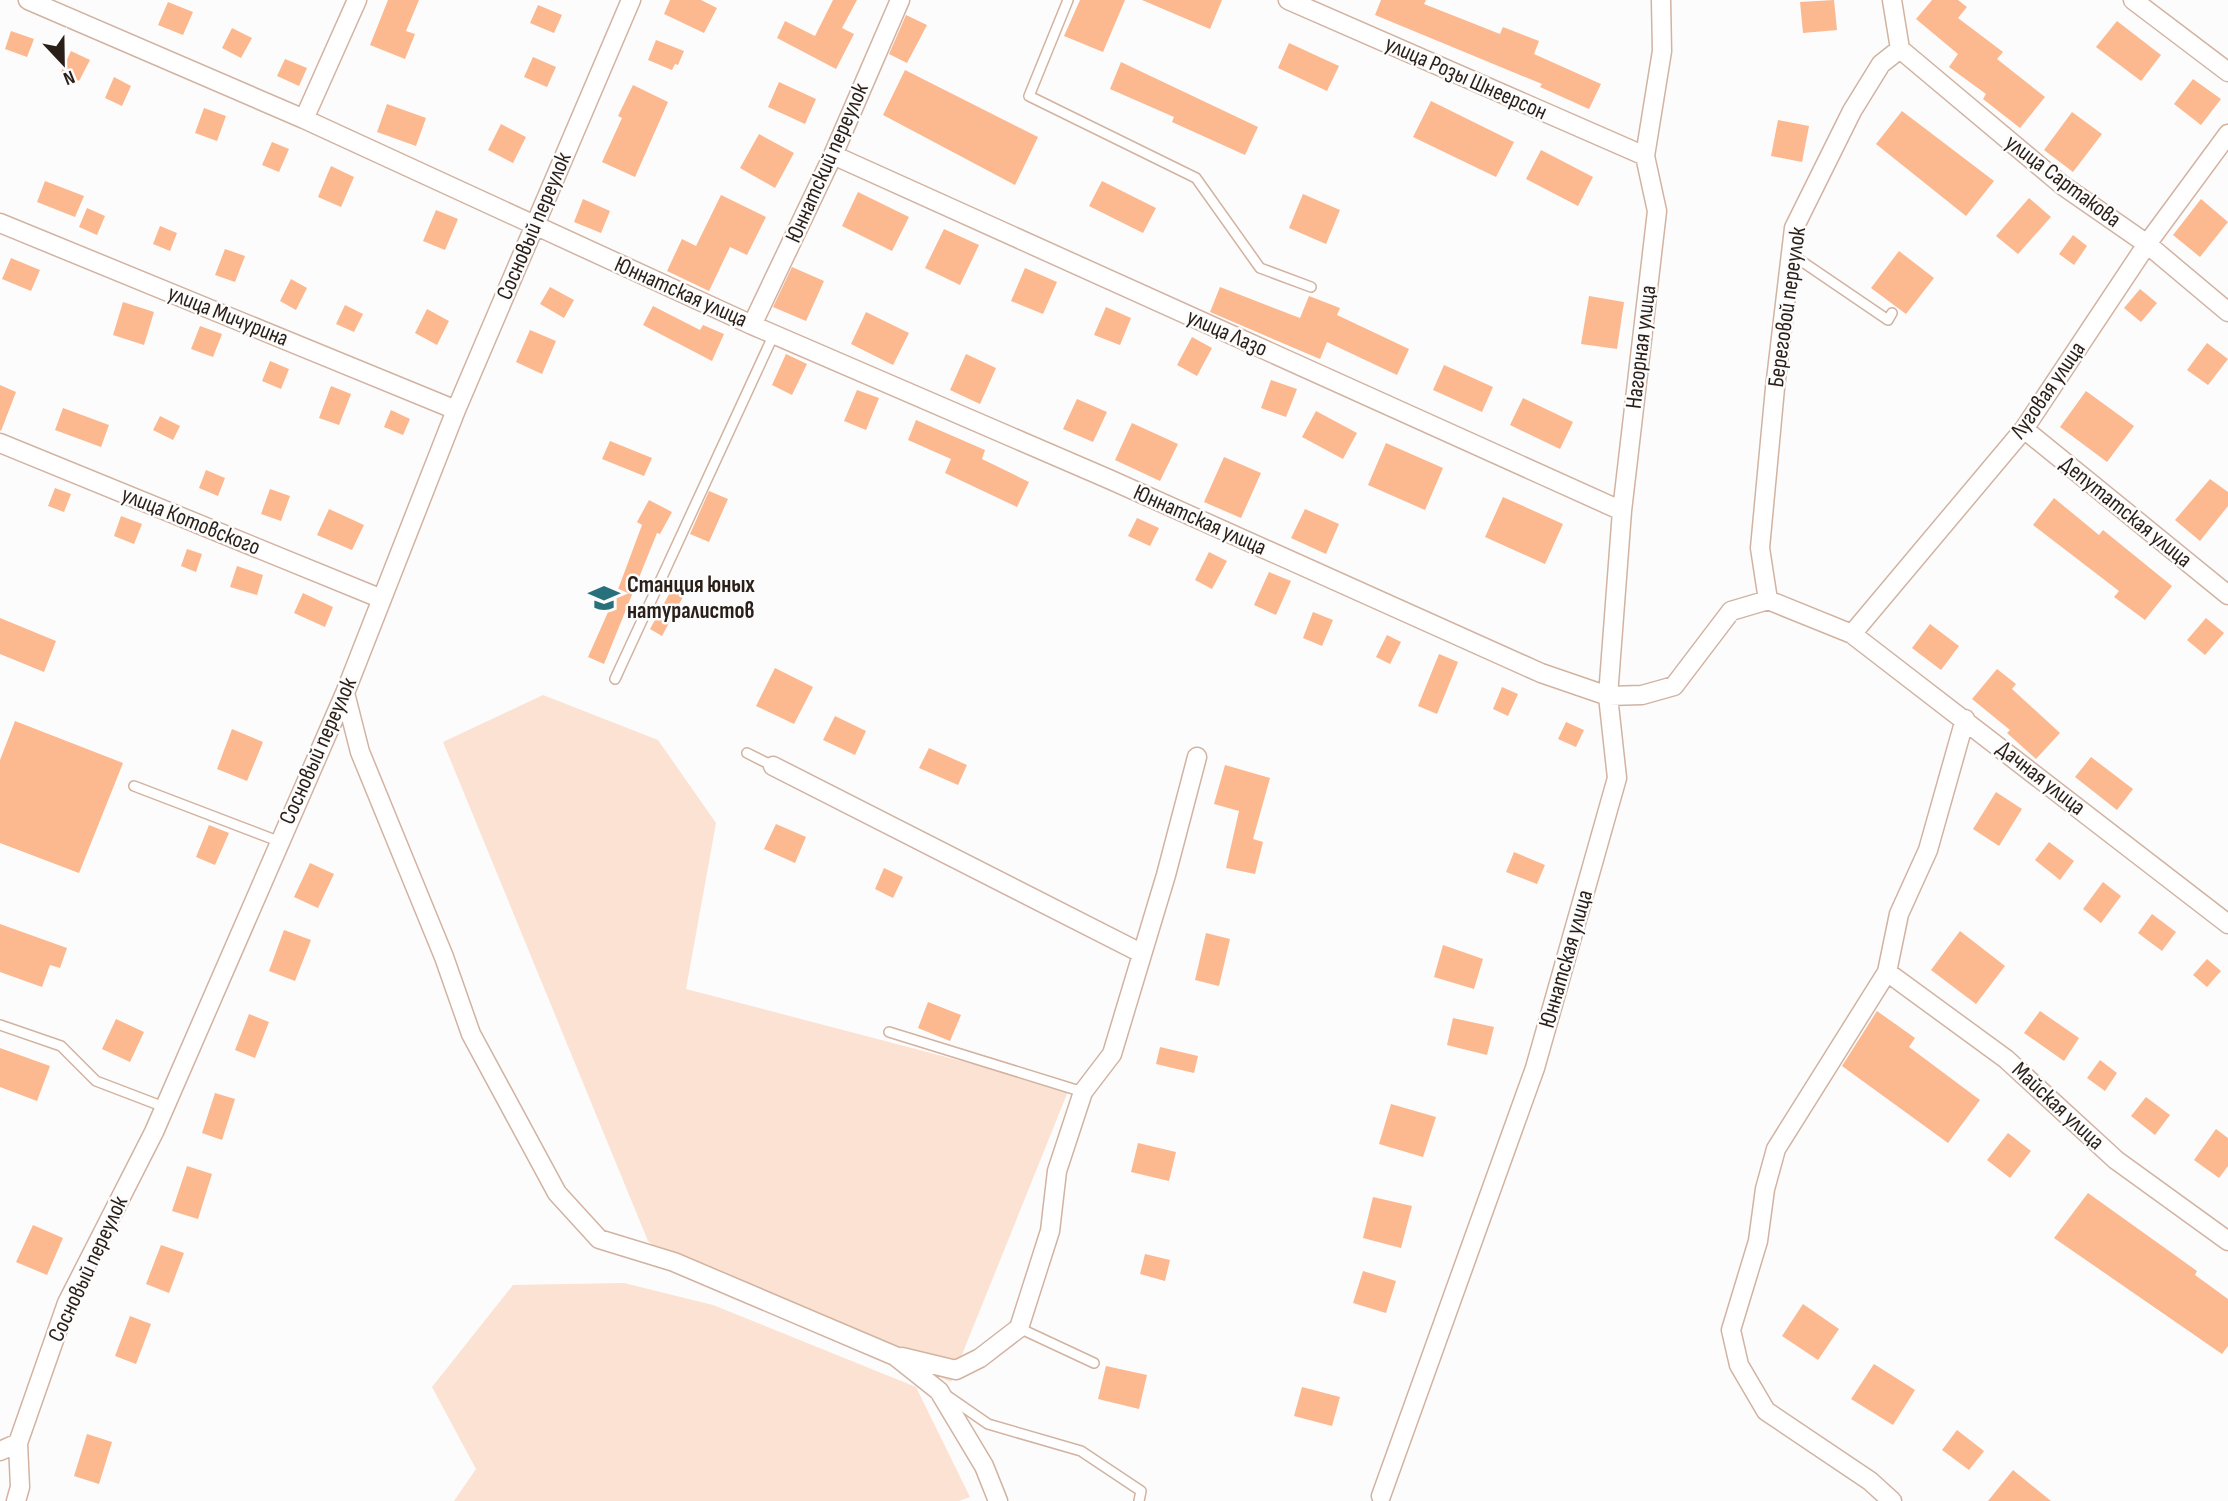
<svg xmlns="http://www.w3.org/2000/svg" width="2228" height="1501" font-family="'Sofia Sans Condensed',sans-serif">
<rect width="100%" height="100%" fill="#fcfcfc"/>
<!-- green -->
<path fill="#fce2d3" d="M543,695l115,45 58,83 -30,166 383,100 -118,293 -277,-120 -26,-21 -205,-499z
M624,1283l89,22 203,82 54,110 -11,4h-505l22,-32 -44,-82 81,-102z"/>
<!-- building -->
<path fill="#fcb88f" d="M388,0h31l-13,31 9,3 -10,25 -35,-14z
M670,0h31l16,8 -13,25 -40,-19z
M833,0h24l-15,28 12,6 -18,35 -59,-31 8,-17 30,15z
M1080,0h45l-22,52 -39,-16z
M1142,0h80l-12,29z
M1381,0h45l-2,4 76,30 3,-7 36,14 -5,13 67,30 -12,25 -49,-22 2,-3 -167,-69z
M1834,0l3,30 -34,3 -3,-31z
M1932,0h26l9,7 -9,11 45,34 -6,7 48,38 -25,31 -37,-29 3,-5 -37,-27 9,-13 -42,-35z
M168,2l25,10 -10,23 -25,-10z
M538,5l24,10 -8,18 -24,-10z
M906,15l21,10 -20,38 -18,-9z
M2117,21l44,34 -20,26 -45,-34z
M232,28l20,10 -11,20 -19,-10z
M11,31l23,8 -7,18 -22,-8z
M656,40l28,11 -6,14 -3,-1 -3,6 -24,-10z
M1289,43l50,23 -12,25 -49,-23z
M71,51l19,9 -11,21 -18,-9z
M533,57l23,10 -9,20 -23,-10z
M285,59l22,9 -8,18 -22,-10z
M1121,62l137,65 -13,28 -73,-33 2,-5 -64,-28z
M905,70l133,67 -23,48 -132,-70z
M114,77l17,9 -9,20 -17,-8z
M2193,79l28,20 -20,26 -27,-21z
M779,82l37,17 -11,25 -37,-17z
M633,85l35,17 -33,75 -33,-15 20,-44 -4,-2z
M1431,101l83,41 -18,35 -83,-40z
M387,104l39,14 -10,28 -39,-14z
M204,108l22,8 -9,25 -22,-8z
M1902,111l92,70 -28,35 -90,-72z
M2072,112l30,22 -29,38 -29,-22z
M1778,120l31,6 -7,36 -31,-6z
M501,124l25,13 -13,26 -25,-13z
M759,134l35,19 -19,35 -35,-20z
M272,142l17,7 -10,23 -17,-7z
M1541,150l52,27 -15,29 -52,-27z
M331,166l23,11 -13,30 -23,-10z
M45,181l39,15 -9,21 -38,-15z
M1102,181l54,27 -13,25 -54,-27z
M858,192l51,25 -17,34 -50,-25z
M1303,194l37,16 -14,34 -37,-16z
M721,195l45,22 -19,38 -17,-8 -21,44 -42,-20 15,-32 14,7z
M2029,198l22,19 -33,37 -22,-18z
M583,199l27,12 -9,22 -27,-11z
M2201,199l27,23 -28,35 -27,-22z
M87,208l18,8 -8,19 -18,-8z
M436,210l22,9 -13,31 -22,-9z
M160,226l17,7 -7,18 -17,-7z
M944,229l35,16 -19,40 -35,-17z
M2073,235l14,11 -13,19 -15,-11z
M225,249l20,7 -10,26 -20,-7z
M1899,251l35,27 -28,36 -35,-26z
M11,258l29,12 -9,21 -29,-12z
M792,267l32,14 -18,40 -33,-14z
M1025,268l32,14 -14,32 -32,-13z
M291,279l16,9 -11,22 -16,-9z
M550,287l24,13 -10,18 -24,-14z
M1220,287l80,31 9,-22 31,12 -3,7 72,34 -12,26 -70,-33 -7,17 -110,-47z
M2140,289l17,14 -16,19 -17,-14z
M1589,296l35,6 -7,47 -36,-5z
M123,302l31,10 -10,33 -31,-10z
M345,305l18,9 -9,18 -18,-8z
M653,306l47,24 3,-5 21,9 -12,27 -69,-36z
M1106,307l25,11 -11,27 -26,-10z
M427,309l22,12 -12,24 -22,-12z
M866,312l43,21 -16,32 -42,-21z
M200,326l22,8 -9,23 -22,-8z
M530,330l26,11 -14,33 -26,-12z
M1192,337l20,11 -15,28 -20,-11z
M2207,343l21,16 -20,26 -21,-15z
M786,354l21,10 -15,31 -20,-10z
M966,354l30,14 -16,36 -30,-14z
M270,361l19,8 -8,20 -19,-8z
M1444,365l49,22 -11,25 -49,-22z
M1271,380l26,9 -11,28 -25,-9z
M0,385l16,7 -15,39 -1,-1z
M331,386l20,8 -12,31 -20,-7z
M857,390l22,8 -13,32 -22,-9z
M2086,391l48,35 -27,36 -47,-35z
M1523,398l50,24 -13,27 -50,-24z
M1077,399l30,13 -14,30 -30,-13z
M63,408l46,17 -8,22 -46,-17z
M391,410l19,9 -7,16 -19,-8z
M1316,411l41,22 -14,26 -41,-22z
M160,416l20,10 -7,14 -20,-10z
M916,420l69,30 -3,9 47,23 -12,25 -72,-34 6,-14 -43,-19z
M1132,423l46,21 -18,37 -45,-21z
M610,441l42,17 -8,18 -42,-17z
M1386,443l57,25 -18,42 -57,-25z
M1224,457l37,16 -20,45 -37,-16z
M206,470l19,8 -7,18 -19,-8z
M2210,479l18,13v14l-28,35 -25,-21z
M55,488l16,6 -7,18 -16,-6z
M270,489l20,7 -9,25 -20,-7z
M709,491l19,8 -19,43 -19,-8z
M1503,497l60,27 -18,40 -60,-27z
M2054,498l45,37 4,-5 69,56 -27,34 -31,-23 5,-6 -86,-66z
M649,500l23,12 -12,22 -3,-1 -53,131 -16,-7 29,-65 25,-67 -5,-3z
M329,509l35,16 -12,25 -35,-15z
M1305,509l34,15 -13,30 -35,-16z
M121,516l21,8 -8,20 -20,-8z
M1137,518l22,10 -9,18 -22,-10z
M187,549l15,5 -6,18 -15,-6z
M1209,552l18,9 -15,28 -17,-9z
M237,566l26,9 -6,20 -27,-8z
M1269,572l22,9 -15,34 -22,-10z
M673,587l12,6 -23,43 -12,-7z
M303,593l30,14 -8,20 -31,-14z
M1313,612l20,8 -11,26 -19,-8z
M0,618l56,23 -12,31 -44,-18z
M2206,618l18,15 -19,22 -18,-15z
M1930,624l29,22 -18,24 -29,-22z
M1387,635l14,7 -11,22 -14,-7z
M1439,654l19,8 -21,52 -19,-8z
M775,668l38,19 -19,37 -38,-18z
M1997,669l19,15 -4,5 48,44 -24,26 -29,-26 3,-3 -38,-31z
M1502,687l16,7 -10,22 -15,-7z
M835,716l31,15 -11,24 -32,-15z
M15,721l108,42 -44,110 -79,-30v-83z
M1566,722l18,8 -8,17 -18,-8z
M232,729l31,13 -16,39 -30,-12z
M929,748l38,17 -9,20 -39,-17z
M2091,757l42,32 -16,21 -42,-33z
M1225,765l45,13 -17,61 10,3 -8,32 -29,-6 13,-57 -25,-7z
M1996,792l26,17 -23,37 -26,-17z
M776,824l30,13 -11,26 -31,-14z
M209,825l20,8 -14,32 -19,-8z
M2049,842l25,19 -14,19 -25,-20z
M1514,852l31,13 -8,19 -31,-12z
M310,863l24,11 -16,34 -24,-11z
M884,868l19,9 -10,21 -18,-9z
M2103,882l18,14 -20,27 -18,-14z
M2152,914l24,18 -14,19 -24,-18z
M0,924l67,24 -7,20 -10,-3 -8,22 -42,-15z
M284,930l27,10 -16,41 -26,-10z
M1960,931l45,35 -29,38 -45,-34z
M1206,933l24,6 -11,47 -24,-6z
M1443,945l40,14 -9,30 -40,-12z
M2207,959l14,12 -14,16 -14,-12z
M928,1002l33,13 -11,26 -32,-13z
M1877,1011l38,27 -6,9 71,53 -32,43 -106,-77z
M2040,1011l39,27 -15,23 -40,-28z
M249,1014l20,8 -14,36 -20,-8z
M1453,1018l41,9 -7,28 -40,-10z
M116,1019l28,13 -14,30 -28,-13z
M1160,1047l38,9 -4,17 -38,-9z
M0,1048l50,18 -13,35 -37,-14z
M2100,1060l17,13 -12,18 -18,-13z
M215,1093l20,6 -13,41 -20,-7z
M2146,1097l24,18 -15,20 -24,-19z
M1391,1104l45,13 -13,40 -44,-13z
M2216,1129l12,9v28l-9,12 -25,-18z
M2008,1133l23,18 -21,27 -23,-18z
M1138,1143l38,9 -7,29 -38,-9z
M187,1166l25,8 -14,45 -26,-8z
M2088,1193l109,78 -2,4 33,24v47l-6,8 -168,-116z
M1373,1197l39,9 -11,42 -38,-10z
M33,1225l30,13 -16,37 -31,-13z
M161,1245l23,8 -15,40 -23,-9z
M1145,1254l25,6 -5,21 -25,-7z
M1363,1271l33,10 -10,32 -33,-10z
M1803,1304l36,25 -21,31 -36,-24z
M130,1316l21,8 -15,40 -21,-8z
M1874,1364l41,26 -22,35 -42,-26z
M1106,1366l41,9 -8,34 -41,-10z
M1302,1387l38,10 -8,29 -38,-10z
M1957,1430l27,21 -15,19 -27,-20z
M87,1434l25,8 -13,42 -25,-8z
M2013,1470l38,31h-63z"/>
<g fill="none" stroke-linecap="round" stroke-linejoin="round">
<!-- service casing -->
<g stroke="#d2b3a1" stroke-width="12">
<path id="service" d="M1068,0l-39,96 167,82 64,90 51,19
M1791,254l97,66 4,-7
M615,679l159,-345
M747,753l26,13
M134,786l144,55
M0,1025l61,21 35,35 68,26
M889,1032l194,60
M1019,1328l75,35
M949,1397l39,27 93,27 60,40 -2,10"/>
</g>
<!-- minor casing -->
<g stroke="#d2b3a1" stroke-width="21">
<path id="minor" d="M28,0l276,119 448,206 359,155 430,193 67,23 9,82 -82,290 -154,428
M1288,0l357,156
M1661,0l1,51 -17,105 12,55 -35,300 -14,185 34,-1 32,-9 57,-75 37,-11 84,34 376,290
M1892,0l8,49
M2133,0l95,72
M1900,49l162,136 85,59 81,68
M304,119l53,-119
M833,155l789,356
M0,223l456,187
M752,325l81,-170 67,-155
M2024,429l204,166
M0,443l382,156
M1768,600l-8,-52 15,-160 19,-160 58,-117 29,-47 19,-15
M1852,634l172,-205 123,-185 81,-110
M345,693l15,59 84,205 27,77 86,159 42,46 75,23 221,94 44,35 45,75 14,35
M773,766l368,187
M1887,972l119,87 110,101 112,81
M902,1357l54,13 24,-12 39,-30 31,-97 7,-60 26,-79 29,-38 54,-179 31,-118
M0,1451l18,-8
M16,1501l4,-14 -2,-44 49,-140 87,-171 191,-439 111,-283 175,-410
M1892,1501l-22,-20 -104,-70 -27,-46 -8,-35 27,-89 7,-52 11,-40 111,-177 12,-58 29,-64 37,-131"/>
</g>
<!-- service -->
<use href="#service" stroke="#fff" stroke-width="9"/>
<!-- minor -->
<use href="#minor" stroke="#fff" stroke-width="18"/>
</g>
<!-- icons -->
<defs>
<g id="school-bare" transform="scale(2.415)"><path d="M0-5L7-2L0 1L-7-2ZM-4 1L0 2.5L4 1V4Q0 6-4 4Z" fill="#28707c" stroke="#fcfcfc" stroke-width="2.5" paint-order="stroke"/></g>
</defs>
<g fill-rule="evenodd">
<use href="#school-bare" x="604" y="598"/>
</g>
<g text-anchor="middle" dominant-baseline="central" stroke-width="5" stroke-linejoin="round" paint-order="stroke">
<!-- street labels -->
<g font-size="23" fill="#2a1f18" stroke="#fcfcfc">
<text transform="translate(1466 78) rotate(24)">улица Розы Шнеерсон</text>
<text transform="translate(827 163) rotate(-66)">Юннатский переулок</text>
<text transform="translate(2063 181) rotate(37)">улица Сартакова</text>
<text transform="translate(534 226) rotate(-67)">Сосновый переулок</text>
<text transform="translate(681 292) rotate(24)">Юннатская улица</text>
<text transform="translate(1787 307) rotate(-82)">Береговой переулок</text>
<text transform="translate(228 316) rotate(22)">улица Мичурина</text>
<text transform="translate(1227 333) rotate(24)">улица Лазо</text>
<text transform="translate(1641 347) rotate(-83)">Нагорная улица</text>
<text transform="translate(2048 390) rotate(-55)">Луговая улица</text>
<text transform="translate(2126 512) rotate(39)">Депутатская улица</text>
<text transform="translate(1200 520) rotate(24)">Юннатская улица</text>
<text transform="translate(191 521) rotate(22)">улица Котовского</text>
<text transform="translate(318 751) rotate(-66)">Сосновый переулок</text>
<text transform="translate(2041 778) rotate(38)">Дачная улица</text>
<text transform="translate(1566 959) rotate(-74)">Юннатская улица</text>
<text transform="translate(2058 1106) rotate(43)">Майская улица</text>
<text transform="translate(88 1269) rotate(-65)">Сосновый переулок</text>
</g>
<!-- poi labels -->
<g font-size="23" font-weight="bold" fill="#2a1f18" stroke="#fcfcfc" text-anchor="start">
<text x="627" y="585">Станция юных<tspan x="627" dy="26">натуралистов</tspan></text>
</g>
</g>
<!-- north arrow -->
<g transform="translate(63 63) rotate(158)" stroke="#fcfcfc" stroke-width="5" paint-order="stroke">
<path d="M0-5L12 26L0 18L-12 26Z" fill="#2a1f18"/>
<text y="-10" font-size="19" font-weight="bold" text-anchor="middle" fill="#2a1f18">N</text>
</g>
</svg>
